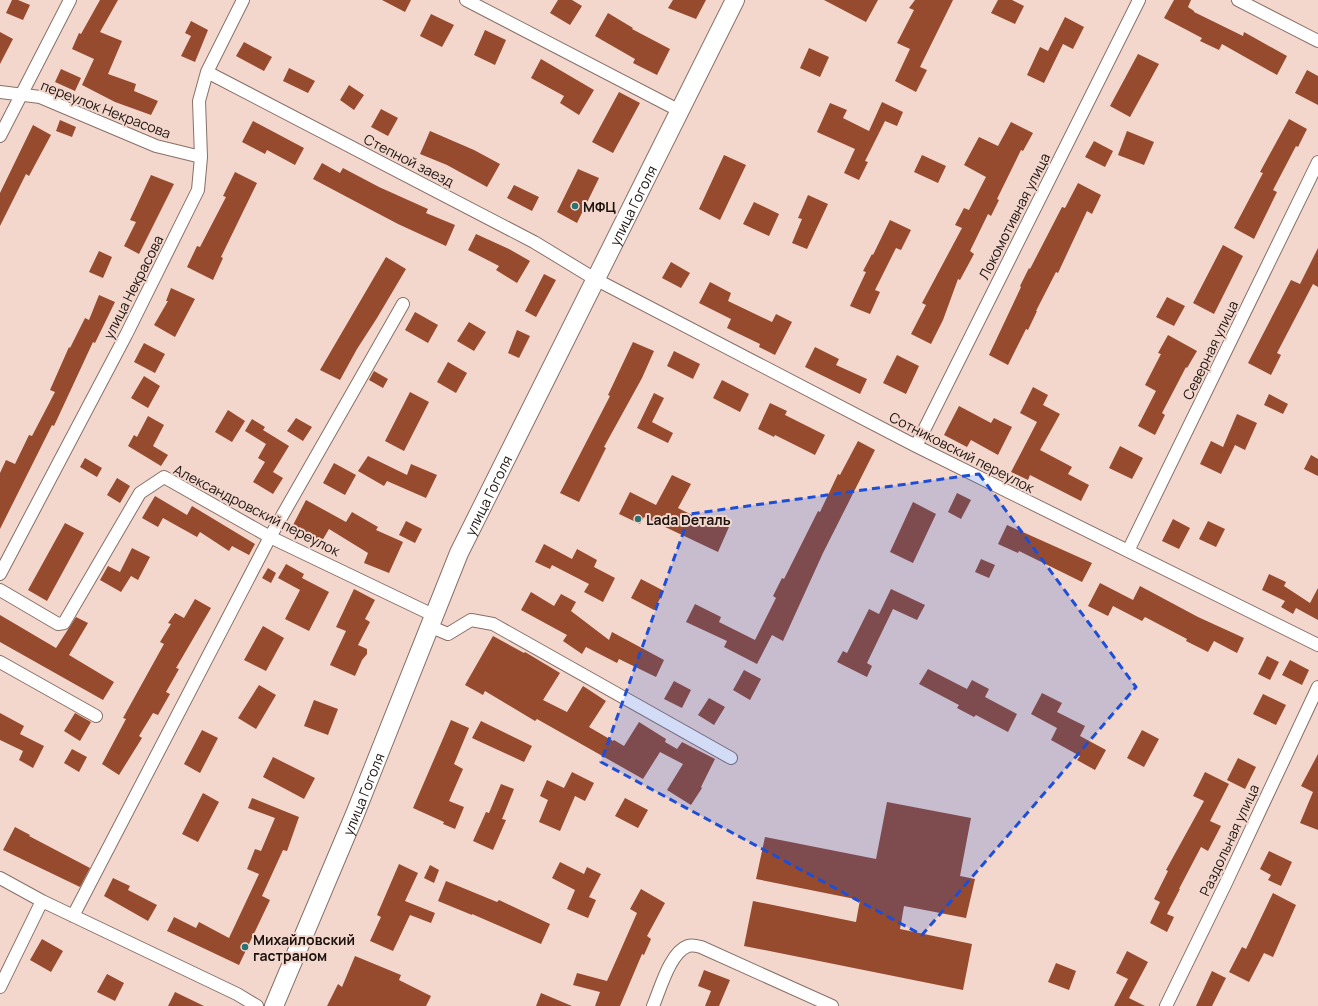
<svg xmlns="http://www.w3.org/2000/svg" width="1318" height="1006" font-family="Manrope,sans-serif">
<rect width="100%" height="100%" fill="#f3d7cd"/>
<!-- building -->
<path fill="#964a2e" d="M12,0h6l12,5 -7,15 -17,-7z
M100,0h18l-18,32 22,9 -14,33 28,10 -2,7 24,10 -7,14 -36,-13 -33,-17 12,-26 -22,-10 7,-16 2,1z
M382,0h29l-6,12z
M558,0h14l10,6 -12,19 -20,-12z
M673,0h33l-10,19 -28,-11z
M824,0h54l-12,22z
M915,0h38l-33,67 7,3 -11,22 -21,-11 15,-32 -13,-6 17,-33 -5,-2z
M998,0h14l12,6 -9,18 -24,-11z
M1174,0h17l-3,7 6,4v1l49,24 1,-4 43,24 -10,19 -55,-31 -3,6 -19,-9 2,-3 -38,-20z
M608,13l25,15 -1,1 38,20 -13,26 -24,-12 2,-4 -40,-23z
M431,14l23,11 -12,22 -22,-11z
M1065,17l19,10 -11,22 -10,-5 -19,39 -17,-8 13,-28 8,4z
M191,21l17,9 -13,32 -14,-6 10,-20 -6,-3z
M485,30l21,10 -11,25 -21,-10z
M0,32l13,7 -13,25z
M244,42l28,15 -8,14 -28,-15z
M809,48l20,9 -9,20 -20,-9z
M1138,54l21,10 -29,53 -20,-11z
M541,59l53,31 -15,25 -19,-12 4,-7 -33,-18z
M289,68l26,13 -7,12 -25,-12z
M61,69l20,9 -6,13 -20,-9z
M1307,70l11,6v29l-23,-12z
M349,85l15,10 -10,15 -14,-10z
M619,92l21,11 -27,50 -21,-11z
M882,102l21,10 -6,14 -12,-5 -20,40 3,1 -9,18 -15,-7 11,-24 -38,-17 13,-29 17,7 -4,8 26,13z
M381,109l17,9 -10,18 -17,-9z
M1289,119l18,10 -9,18 -2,-1 -23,44 4,2 -23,47 -20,-11 29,-55 -3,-1z
M60,120l16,7 -4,10 -16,-6z
M253,121l51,27 -9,17 -28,-15 -2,4 -23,-12z
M1011,122l22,11 -10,18 -2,-1 -24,49 2,1 -8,16 -3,-2 -18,37 4,3 -14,26 -2,-1 -15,41 -12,24 -20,-10 15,-29 -4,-2 40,-75 -7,-3 9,-17 5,2 17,-33 -22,-12 15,-28 19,9z
M33,125l18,10 -22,41 -3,-2 -26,52v-33z
M430,131l44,19 26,14 -13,23 -40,-22 -27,-11z
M1127,131l27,11 -10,23 -26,-10z
M1094,141l19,10 -8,16 -20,-10z
M724,155l22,10 -26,55 -21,-11z
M922,155l24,11 -8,17 -24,-11z
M322,163l18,10 3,-5 36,19 49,22 -2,4 29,12 -9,21 -48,-22 -85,-45z
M578,169l21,9 -22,45 -20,-11z
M235,172l22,11 -36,74 2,1 -10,22 -26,-13 10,-21 3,1 26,-50 -3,-1z
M151,175l23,9 -35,70 -15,-8 12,-24 -6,-2z
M1078,183l23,12 -9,19 -5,-3 -29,62 -2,-1 -20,39h1l-9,19 -2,-1 -18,36 -19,-10 32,-68 -1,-1 9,-18 1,1 32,-62 3,1z
M514,185l25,12 -7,14 -25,-13z
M808,195l20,9 -21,45 -15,-6 10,-24 -4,-1z
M754,202l25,12 -10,22 -26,-12z
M890,220l21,10 -10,20 -5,-2 -21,42 5,2 -10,22 -20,-8 16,-34 -3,-1 9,-17 1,1z
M476,234l33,15 21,12 -13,22 -21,-13 3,-4 -31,-16z
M1223,245l20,11 -29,58 -21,-11z
M1318,248v39l-5,-3 -36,69 4,2 -10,20 -23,-12 43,-83 9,4z
M99,251l13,6 -9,21 -14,-6z
M386,257l20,12 -29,49 -20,31 -17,31 -20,-10z
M671,262l19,11 -9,15 -19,-10z
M544,274l12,6 -20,37 -11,-6z
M710,282l21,11 -3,8 44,21 4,-8 16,8 -17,33 -16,-8 1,-3 -33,-16 4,-9 -32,-16z
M171,288l24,11 -20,38 -21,-12 14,-24h-2z
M99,295l16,7 -20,41 -2,-1 -39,84 -2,-1 -52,104v-56l6,-13 9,4 14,-29 3,1 23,-44 -5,-2 19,-43 1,1 15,-30 4,2z
M1167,297l18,9 -11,20 -18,-9z
M415,312l23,13 -10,18 -23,-13z
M469,322l17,10 -12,19 -17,-10z
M517,330l13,6 -11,22 -11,-5z
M1168,335l29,16 -10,17 -1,-1 -24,46 3,2 -10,20 -17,-9 18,-35 -11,-6 16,-31 -3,-1z
M633,342l21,9 -12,27 -38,69 2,1 -27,54 -19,-9 50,-97 -2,-1z
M144,343l21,11 -10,19 -21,-11z
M815,347l24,12 -3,6 31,14 -7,15 -55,-27z
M674,351l26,13 -7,15 -26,-13z
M897,355l22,11 -13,28 -23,-11z
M448,362l19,11 -11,20 -19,-11z
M374,371l14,8 -5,9 -14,-8z
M144,376l16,10 -12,22 -17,-10z
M722,380l27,14 -9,18 -27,-14z
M1033,387l15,8 -5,10 17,9 -20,36 32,17 -4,7 21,11 -8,16 -51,-26 -2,5 -17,-8 26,-50 -17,-9z
M410,392l19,10 -25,49 -19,-10z
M654,393l10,5 -12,24 21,11 -5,10 -31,-15z
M1269,394l19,10 -5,10 -19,-9z
M770,403l17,8 -2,4 40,20 -10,20 -40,-20 -1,2 -16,-8z
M959,406l32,17 3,-5 18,9 -14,28 -27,-15 -4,7 -23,-12z
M228,410l17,11 -13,21 -17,-10z
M1237,414l20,9 -12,27 -10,-5 -14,29 -21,-10 11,-23 12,6z
M148,416l16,9 -11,21 15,9 -7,11 -33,-20 6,-11 3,2z
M296,418l16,9 -9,14 -16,-10z
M252,419l13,8 -2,3 26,16 -16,26 10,6 -10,16 -20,-12 12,-20 -7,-4 8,-14 -21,-13z
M858,441l17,9 -52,103 -40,88 -11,-6 -15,29 -33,-17 3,-6 -41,-19 9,-18 26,13 -2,5 36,18 21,-42 -3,-2 9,-18 2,1 34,-68 2,1 18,-38 2,1z
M1120,446l23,12 -11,21 -23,-11z
M1311,455l7,4v17l-14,-7z
M368,456l39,19 4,-11 26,11 -11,23 -39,-17 -3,5 -26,-15z
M85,458l17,10 -5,9 -17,-10z
M334,463l22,12 -11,20 -22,-12z
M672,475l19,9 -13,24 26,13 2,-4 23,10 -11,25 -74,-35 -4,7 -21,-10 11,-22 26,13z
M117,478l13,8 -10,17 -13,-8z
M957,493l14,7 -10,19 -13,-7z
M155,496l32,19 5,-9 63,38 -6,11 -17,-9 -3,5 -29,-19 -3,5 -34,-19 -5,9 -16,-9z
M306,500l40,22 6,-10 26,15 -2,3 27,12 -14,31 -25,-10 4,-10 -39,-24 -7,12 -29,-16z
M913,502l23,12 -23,49 -23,-11z
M1173,519l17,9 -11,21 -17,-8z
M406,521l16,8 -7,14 -16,-8z
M1208,521l17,8 -9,18 -17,-8z
M65,523l19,10 -37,68 -19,-11z
M1007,525l85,38 -10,19 -63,-31 -1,2 -20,-9z
M544,544l28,15 5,-10 20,11 -3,7 21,11 -12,24 -19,-10 5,-8 -37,-19 -2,4 -15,-7z
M132,548l18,9 -12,23 -7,-4 -10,16 -21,-12 8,-14 12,6z
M981,559l14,6 -6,13 -14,-6z
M286,564l18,10 -2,4 27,14 -20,39 -24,-12 15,-29 -22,-12z
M268,568l8,5 -5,10 -9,-5z
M1269,574l17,8 -2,4 26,17 8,-15v32l-22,-12 -3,6 -12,-7 4,-6 -23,-11z
M641,579l23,12 -10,19 -23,-12z
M1100,583l33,17 7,-14 58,31 46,21 -7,15 -23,-12 -6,11 -22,-11 1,-2 -42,-22 -3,4 -29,-15 -5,10 -20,-10z
M354,589l21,11 -10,19 5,3 -12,23 9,4v5l-5,6 -7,16 -25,-11 16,-34 -10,-4z
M891,589l34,16 -8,15 -24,-11 -26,54 5,3 -5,11 -30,-15 6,-11 4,2 22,-44 10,5z
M531,592l23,14 7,-12 15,8 -5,9 38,29 3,-8 52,28 -8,17 -37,-18 -2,4 -31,-16 -4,7 -19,-13 4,-6 -46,-25z
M195,599l16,9 -35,60 3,1 -13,23 4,2 -12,21 -5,-2 -14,23 3,2 -23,37 -17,-11 24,-45 -3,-1 41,-74 -4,-2 11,-18 -3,-1 7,-10 9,5z
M0,615l56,33 20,-31 12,6 -19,32 45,27 -11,18 -103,-58z
M263,626l21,12 -18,33 -22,-11z
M493,636l31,17 1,-1 35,21 -17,27 24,12 16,-26 23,15 -17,26 24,14 1,-1 10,6 15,-24 27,17 -1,3 12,7 5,-7 33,17 -14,28 1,1 -11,17 -24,-15 16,-26 -23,-12 -17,27 -106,-60 -2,2 -50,-30 -2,4 -18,-10z
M1267,656l12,6 -9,18 -12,-6z
M1290,660l19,10 -7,15 -20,-10z
M928,669l39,20 5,-9 17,9 -4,8 32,17 -9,18 -32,-17 -2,2 -17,-9 2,-3 -40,-21z
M744,670l17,9 -11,21 -17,-10z
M674,681l17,9 -9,18 -18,-9z
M259,685l17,10 -20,34 -18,-11z
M1042,693l20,10 -5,9 28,14 -5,10 26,14 -11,20 -18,-10 3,-4 -29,-16 6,-12 -26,-14z
M1263,694l23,11 -10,20 -23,-11z
M709,698l16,9 -11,18 -16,-10z
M314,700l24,9 -10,26 -24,-9z
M0,713l24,13 -4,8 24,12 -11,22 -14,-8 4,-9 -23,-11z
M75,713l16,9 -11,19 -16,-10z
M451,720l18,8 -15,36 9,5 -14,32 15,6 -9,22 -12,-5 1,-2 -31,-14z
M481,721l51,25 -8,16 -52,-24z
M202,730l16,8 -18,35 -16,-9z
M1142,730l17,9 -15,28 -17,-9z
M72,749l15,8 -8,15 -15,-9z
M1318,754v76l-18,-7 13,-31 -12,-6z
M273,757l42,21 -11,21 -41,-22z
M1238,758l18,9 -11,22 -18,-9z
M572,772l22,11 -9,18 -10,-5 -15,35 -21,-9 9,-22 -8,-4 7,-16 17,8z
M1205,772l24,12 -19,37 11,5 -13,25 -7,-4 -22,42h1l-13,25 7,3 -7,15 -17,-9 10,-21 -6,-3 14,-28 -2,-1 38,-69 -11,-5z
M501,784l13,5 -12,30 4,1 -13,30 -20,-9 13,-29 3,1z
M203,793l16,9 -21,40 -16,-8z
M252,798l47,19 -12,34 -4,-1 -21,46 8,4 -31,65 -72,-34 7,-14 22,11 3,-6 30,16 30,-64 -12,-5 8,-20 6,2 14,-33 -27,-10z
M625,798l23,12 -10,18 -23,-12z
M887,802l84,16 -11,58 15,3 -9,39 -62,-12 -4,23 72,15 -9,46 -219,-44 9,-45 103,21 4,-22 -104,-21 9,-42 111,22z
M15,827l15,8 -1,1 61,32 -10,19 -77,-37z
M1269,851l23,11 -11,24 -13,-6 3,-5 -11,-6z
M560,862l24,12 3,-7 14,7 -12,23 7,3 -8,18 -21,-9 8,-19 -23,-12z
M399,864l19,9 -13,28 30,12 -4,10 -21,-8 -17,36 -23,-10 11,-24 -4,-2z
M430,865l9,5 -5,13 -10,-5z
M113,878l17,8 -2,4 29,15 -9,16 -44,-25z
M446,881l51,21 2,-2 51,24 -9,20 -69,-30v1l-34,-14z
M641,889l24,14 -18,33 4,3 -7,16 -2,-1 -22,52h-25l5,-14 -27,-7 4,-12 30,8 30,-68 -7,-4z
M1273,893l23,12 -23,52 -9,-4 -15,29 -20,-10 13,-25 4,2z
M42,939l21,12 -12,21 -21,-12z
M1127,951l21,11 -19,36 16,8h-31l14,-27 -12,-6z
M355,956l46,19 -2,5 32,16 -5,10h-99l11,-22 4,3z
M1056,963l20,8 -7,19 -21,-8z
M704,970l26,10 -11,26h-14l6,-15 -13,-5z
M1212,971l14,7 -14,28h-16z
M107,974l17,9 -9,18 -18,-9z
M175,992l29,14h-36z
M541,993l31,13h-36z"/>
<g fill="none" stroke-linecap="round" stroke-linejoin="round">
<!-- minor casing -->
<g stroke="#887067" stroke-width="14">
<path id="minor" d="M466,0l214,111
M1238,0l80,41
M207,72l327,170 61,37 321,167 402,199
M0,92l40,5 116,49 45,11
M0,136l70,-136
M916,446l223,-446
M1128,551l190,-389
M0,574l126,-239 72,-145 3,-33 -2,-56 8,-29 36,-72
M0,590l58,34 6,-1 76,-130 24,-16 106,60 163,78
M429,626l19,8 23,-14 22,4 238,134
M0,662l96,54
M0,878l42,23 195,93 20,12
M73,916l197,-379 133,-233
M0,987l42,-86
M653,1006c7,-16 17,-54 35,-60 4,-1 9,0 13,1l131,59
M1166,1006l59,-121 93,-198"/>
</g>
<!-- secondary casing -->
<g stroke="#887067" stroke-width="20">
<g id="secondary">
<path id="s1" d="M274,1006l81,-192 104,-261 276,-553"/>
</g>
</g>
<!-- minor -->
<use href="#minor" stroke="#fff" stroke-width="12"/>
<!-- secondary -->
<use href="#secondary" stroke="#fff" stroke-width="18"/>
</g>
<!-- marked area -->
<path fill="#1d4ed8" fill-opacity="0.2" stroke="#1d4ed8" stroke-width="3" stroke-dasharray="8 5" stroke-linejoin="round" d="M979,474l157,213 -214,248 -321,-173 89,-248z"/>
<!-- markers -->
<g fill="#297373" stroke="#f3d7cd" stroke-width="1.5">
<circle cx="575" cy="206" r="4"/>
<circle cx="638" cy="519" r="4"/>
<circle cx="245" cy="947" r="4"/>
</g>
<g text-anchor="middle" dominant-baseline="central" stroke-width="4" stroke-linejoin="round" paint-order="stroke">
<!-- street labels -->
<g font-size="14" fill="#1d1410" stroke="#f3d7cd">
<text transform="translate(106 109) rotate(21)">переулок Некрасова</text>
<text transform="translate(409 160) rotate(27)">Степной заезд</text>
<text stroke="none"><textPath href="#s1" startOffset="878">улица Гоголя</textPath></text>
<text transform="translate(1014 216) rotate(-63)">Локомотивная улица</text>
<text transform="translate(133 287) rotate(-63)">улица Некрасова</text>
<text transform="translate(1210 350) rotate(-64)">Северная улица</text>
<text transform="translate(962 452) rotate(27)">Сотниковский переулок</text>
<text stroke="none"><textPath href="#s1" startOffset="554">улица Гоголя</textPath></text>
<text transform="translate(257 510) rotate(27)">Александровский переулок</text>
<text stroke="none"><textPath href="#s1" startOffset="230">улица Гоголя</textPath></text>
<text transform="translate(1229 840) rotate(-65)">Раздольная улица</text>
</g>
<!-- poi labels -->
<g font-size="14" font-weight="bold" fill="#1d1410" stroke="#f3d7cd" text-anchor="start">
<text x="583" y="206">МФЦ</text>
<text x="646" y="519">Lada Dеталь</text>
<text x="253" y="939">Михайловский<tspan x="253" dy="16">гастраном</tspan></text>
</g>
</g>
</svg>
